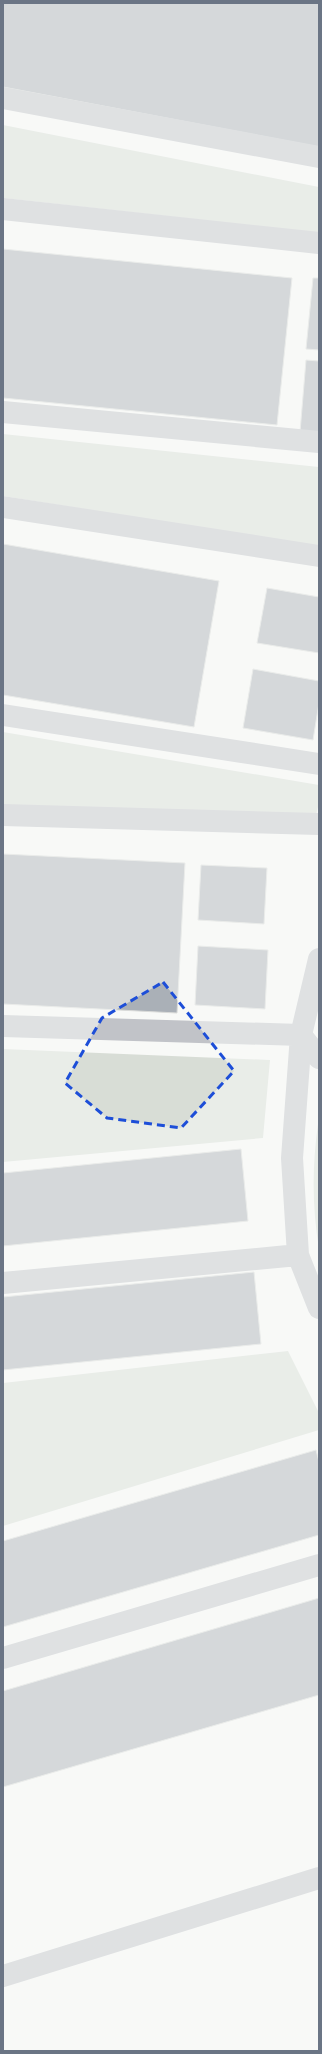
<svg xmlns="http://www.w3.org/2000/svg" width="322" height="2054" font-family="Helvetica,sans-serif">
<rect width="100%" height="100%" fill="#f8f9f7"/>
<!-- green -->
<path fill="#d8ddd6" d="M3,125l316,62v46l-316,-35z
M3,434l316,33v80l-316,-51z
M3,732l316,53v18l-3,12 -313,-10z
M3,1049l267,11 -7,78 -260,24z
M318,1124l1,1v124c-7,-42 -7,-83 -1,-125z
M288,1351l31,62v17l-316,96v-143z"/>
<!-- building -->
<path fill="#aab0b7" stroke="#dadbd9" d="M3,3h316v144l-316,-60z
M3,249l289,29 -15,147 -274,-27z
M313,278h6v72l-13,-1z
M306,360l13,1v72l-19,-1z
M3,544l216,37 -25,146 -191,-32z
M267,588l52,9v56l-62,-10z
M253,669l66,12v22l-6,37 -70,-12z
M3,854l182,9 -8,150 -174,-9z
M201,865l66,3 -3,56 -66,-4z
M198,946l70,4 -3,59 -70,-4z
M241,1149l7,72 -245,25v-73z
M254,1272l7,72 -258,26v-73z
M316,1450l3,12v73l-316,92v-86z
M319,1598v97l-316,92v-96z"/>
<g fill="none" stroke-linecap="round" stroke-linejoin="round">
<!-- minor -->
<path stroke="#c1c3c8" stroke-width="22" d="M3,98l316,59
M3,209l316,34
M3,412l316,30
M3,507l316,49
M3,715l316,49
M3,815l316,9
M319,959l-18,76 -9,123 6,97 21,53
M3,1026l298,9 18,23
M3,1283l295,-28
M3,1658l316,-93"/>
<!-- tertiary -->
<path stroke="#c1c3c8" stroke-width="22" d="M3,1976l316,-98"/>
</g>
<!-- marked area -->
<path d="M0 0H322V2054H0ZM163,982l71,89 -53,57 -74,-10 -42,-35 37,-65z" fill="#f8f9f7" fill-opacity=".55" fill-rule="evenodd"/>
<path fill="none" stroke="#1d4ed8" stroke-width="3" stroke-dasharray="8 5" stroke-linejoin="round" d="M163,982l71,89 -53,57 -74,-10 -42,-35 37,-65z"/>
<!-- border -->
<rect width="322" height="2054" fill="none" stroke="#6b7585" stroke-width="8"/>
</svg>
